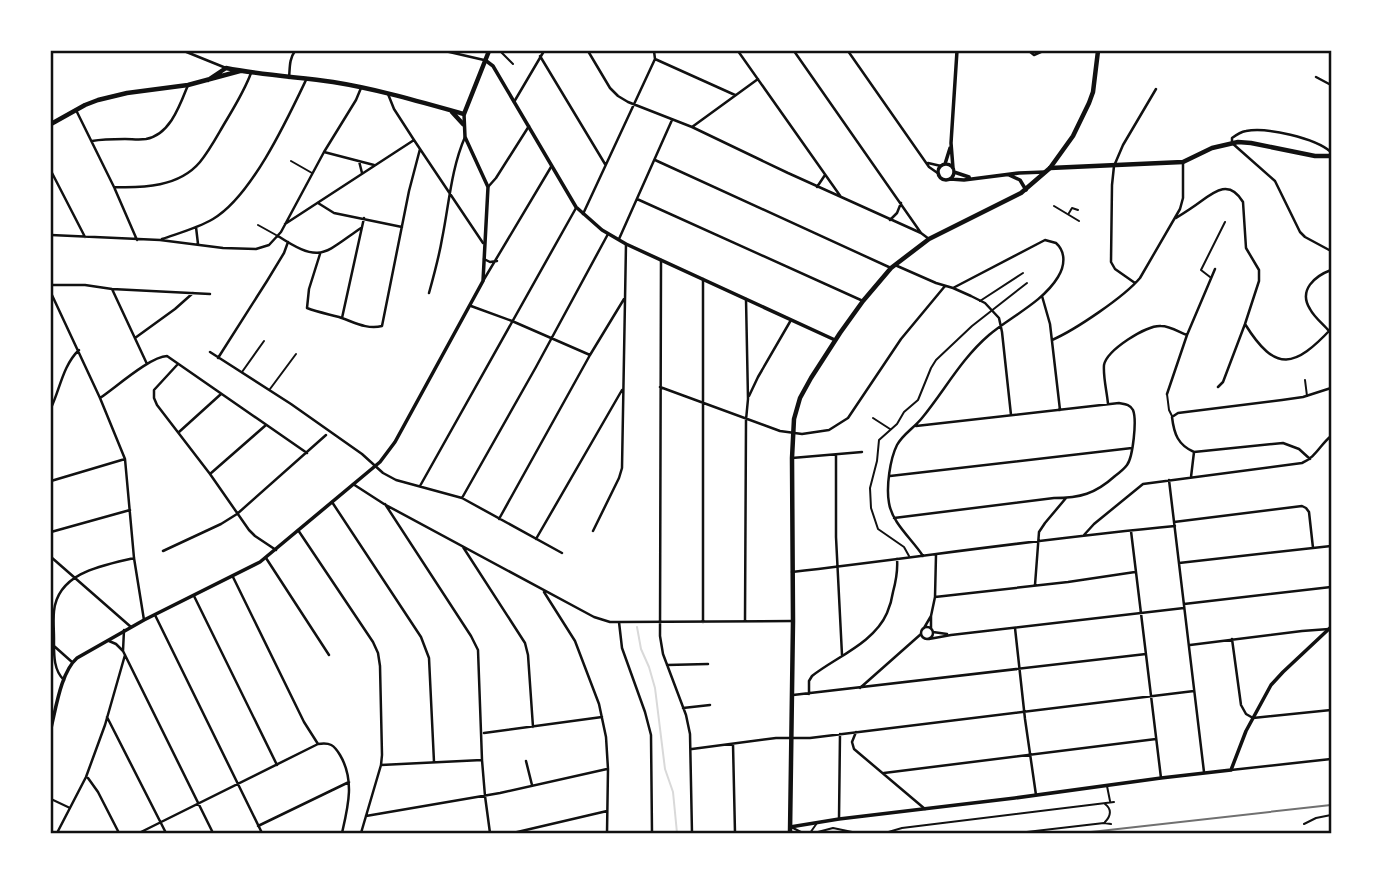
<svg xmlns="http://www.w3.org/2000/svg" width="1382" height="884" font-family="Bitter,serif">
<rect width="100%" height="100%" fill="#fff"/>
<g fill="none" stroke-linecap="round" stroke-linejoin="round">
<!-- stream -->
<path stroke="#d9d9d9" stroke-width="2" d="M637,627l4,22 8,18 6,21 10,81 8,23 4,41"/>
<!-- service -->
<path stroke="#111" stroke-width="2" d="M500,51l13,13
M291,161l21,12
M1054,206l25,15
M1069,213l3,-5 6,2
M258,225l18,10
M1210,277l-9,-7 24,-48
M980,301l43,-28
M242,372l22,-31
M1305,380l2,16
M270,389l26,-35
M1167,394l2,16 3,6
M873,418l17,11
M909,556l-5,-9 -26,-18 -7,-21 -1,-20 7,-27 2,-21 18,-16 7,-12 14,-12 13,-32 5,-8 36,-34 55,-43
M1107,786l3,15
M51,799l19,9
M1105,804c7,5 6,12 0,18
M1304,824l12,-6 15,-3
M791,827l12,6
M810,833l7,-10
M814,833l19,-5 24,5
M885,833l17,-5 212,-26
M1018,833l86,-10 7,1"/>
<!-- minor -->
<path stroke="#111" stroke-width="2.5" d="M184,51l42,17
M445,51l39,9
M588,51l22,37 8,8 10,6 64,25 96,46 133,60 8,6
M654,51l1,8 80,36
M738,51l103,146
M794,51l127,182
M848,51l81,116 10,7
M1029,51l5,4 9,-4
M540,56l65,108
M1316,77l15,8
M289,78c1,-10 0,-19 6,-27
M388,94l6,15 20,31 69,103
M514,102l30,-51
M76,110l38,77 23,53
M692,127l66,-48
M92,141c11,-2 22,-2 33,-2 7,0 14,1 21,0 24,-4 34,-34 42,-54
M324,152l50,13
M1331,152c-16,-14 -64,-25 -85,-21 -6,1 -10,4 -14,7v5l43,38 25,51 5,5 26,14
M655,160l236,108
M359,161l3,12
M928,163l13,3
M51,171l34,66
M114,187c29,1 65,0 86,-25 9,-11 16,-24 23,-36 10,-17 21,-34 28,-53
M488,187l8,-9 33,-52
M817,187l8,-12
M637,199l226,102
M318,203l16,10 68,14
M583,214l72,-155
M1176,218c8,-5 16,-10 24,-16 16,-12 30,-22 43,0l3,46 13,22v11l-14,43 -22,58 -5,5
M890,220l7,-7 4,-10
M285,224l129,-84
M196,227l2,17
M51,235l109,5 63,8 33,1 13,-4 12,-13 43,-80 32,-52 5,-12
M278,236c43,28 45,18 83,-8
M162,239c17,-6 36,-11 51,-20 38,-22 74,-99 93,-139
M619,239l53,-119
M320,254l-11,35 -2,19c10,4 21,6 32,9 15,5 28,13 43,9l27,-135 11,-42
M484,259l6,3 7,-1
M661,260l-1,376 3,18 23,61 4,19 2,99
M895,265l41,18 17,5 18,8 14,7 14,15 3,14 9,83
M483,281l68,-114
M1135,283l-20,-14 -4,-7 1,-77 2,-19 9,-21 33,-56
M51,285h34l27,4 98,5
M112,289l35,75
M51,293l49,105 25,61 9,99 10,62
M429,293c5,-18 10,-36 13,-54 7,-34 9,-70 23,-102
M1042,296l8,28 10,86
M471,306l41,15 78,34
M342,318l22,-100
M1245,324c31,50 50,43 86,5
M1329,331c-6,-7 -15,-14 -19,-22 -12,-19 5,-33 21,-39
M135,338l40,-29 18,-16
M1052,340c23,-10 72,-43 88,-62l40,-69 3,-11v-36
M210,352l81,52 71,50 21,19 13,7 66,18 100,55
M218,358l49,-77 17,-28 4,-11
M177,365l-23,25v8l3,7 53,69 39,56 6,6 21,14
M660,387l120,44 22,3 27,-4 19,-12 53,-79 44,-53
M1167,394l20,-59 28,-66
M749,396l9,-19 33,-57
M100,398c15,-10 51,-42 67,-42l140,97
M1108,404c-1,-12 -5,-27 -4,-39 3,-15 42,-40 57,-39 9,0 18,6 26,9
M51,408c9,-19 12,-43 28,-58
M179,432l42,-38
M836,455v82l6,118
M792,458l70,-6
M1310,459l-11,-10 -16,-6 -89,9c-16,-7 -20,-18 -22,-35l6,-4 104,-13 21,-3 28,-9
M210,474l56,-49
M890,476l242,-28
M1191,477l3,-25
M1169,480l35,292
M51,481l74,-22
M353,484l31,20 210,113 16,5h9l174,-1
M420,486l156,-278
M462,498l74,-131 72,-133
M332,502l89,135 8,21 5,104
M385,504l86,132 7,14 4,110 3,36 5,37
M894,518l160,-20c26,0 41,-4 61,-22 4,-3 9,-7 12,-11 6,-8 10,-45 6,-55 -3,-6 -9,-6 -14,-7l-203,23
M499,519l91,-164 34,-56
M1174,522l128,-16 4,2 3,4 4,36
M298,530l75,112 5,11 2,13 2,89 -1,10 -20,68
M593,531l26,-53 3,-10 4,-224
M1131,531l30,247
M51,532l79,-22
M1084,535l10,-11 49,-40 159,-21c14,-6 18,-18 29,-27
M536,539l86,-149
M463,547l62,96 3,12 5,72
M163,551l58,-27 16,-10 89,-79
M923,556c-11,-17 -31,-33 -34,-53 -3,-16 1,-44 8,-58 6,-11 17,-17 25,-27 23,-28 39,-59 67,-83 21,-18 54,-33 69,-58 7,-11 8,-25 -2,-34l-11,-3 -92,48
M51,557l80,70
M266,558l63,97
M1179,563l152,-17
M792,572c128,-15 255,-34 383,-46
M233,577l71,145 14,22c12,-2 16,1 22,11 15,25 8,52 2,78
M1035,585l4,-53 6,-9 21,-25
M544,592l31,49 24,63 7,33 2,32 -1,64
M194,596l83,169
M935,597l133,-15 67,-10
M1184,604l147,-17
M155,615l107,218
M745,621l1,-201 2,-21 -2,-100
M619,622l3,26 23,64 6,23 1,98
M703,622v-343
M921 633a6 6 0 1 1 12 0a6 6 0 1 1-12 0Z
M924,628l7,-12
M931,628v-12l4,-19 1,-42
M1015,628l10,91 11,76
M933,632l14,2
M929,639l22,-4 233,-27
M1232,639l9,66 5,9 7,4 78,-8
M109,641l7,3 7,7 90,182
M1190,645l112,-14 27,-2
M54,646l18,16
M123,651l1,-21
M667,665l41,-1
M64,680c-11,-10 -10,-27 -10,-41 0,-9 -1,-19 0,-28 4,-39 50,-46 80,-53
M860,688l61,-54
M809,694v-13l3,-5c24,-19 62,-33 75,-63 3,-7 5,-14 6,-21 3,-11 5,-21 4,-33
M793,695l353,-41
M683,708l27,-3
M107,717l59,116
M856,732l-4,10 2,7 71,60
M484,733l118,-16
M733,744l2,89
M692,749l84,-11h34l384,-47
M526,761l6,24
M381,765l101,-5
M1231,770l100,-11
M884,773l272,-34
M88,778l10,14 21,41
M366,816l134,-23 107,-24
M839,819l1,-85
M258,826l91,-44
M57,833l29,-56 19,-52 20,-70
M139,833l179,-89
M513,833l94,-22"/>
<!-- tertiary -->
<path stroke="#111" stroke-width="3.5" d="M485,60l8,6 83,141 26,23 24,14 209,96
M945,164l5,-16
M938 172a8 8 0 1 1 16 0a8 8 0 1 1-16 0Z
M953,168l-2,-25 6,-92
M954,172l15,5
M1009,175l11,5 6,10
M950,179l14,1 55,-7 26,-1
M51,728c5,-20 10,-56 26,-70l67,-38 116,-58 120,-100 15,-20 88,-161 5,-94 -23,-50 -1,-23
M790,827l49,-8 176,-21 146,-20 70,-8 15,-39 25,-46 12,-13 48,-45"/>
<!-- secondary -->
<path stroke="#111" stroke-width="4.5" d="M208,80l18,-12c35,7 71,9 107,14 44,7 88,20 131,32l25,-63
M452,112l11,12
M51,124l34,-19 13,-5 29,-7 61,-8 52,-14
M1050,168l133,-6 29,-14 26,-6 13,1 64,13h16"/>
<!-- primary -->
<path stroke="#111" stroke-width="4.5" d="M790,833l3,-212 -1,-163 2,-39 6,-21 11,-20 29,-45 23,-32 28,-33 38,-29 92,-46 29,-25 23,-32 16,-33 4,-11 5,-41"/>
<!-- rail -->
<path stroke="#707070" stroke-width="2" d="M1082,833l249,-28"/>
</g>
<!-- border -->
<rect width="1382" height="884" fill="none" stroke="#ffffff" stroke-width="105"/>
<rect x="52" y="52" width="1278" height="780" fill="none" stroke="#111" stroke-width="2.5"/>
</svg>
